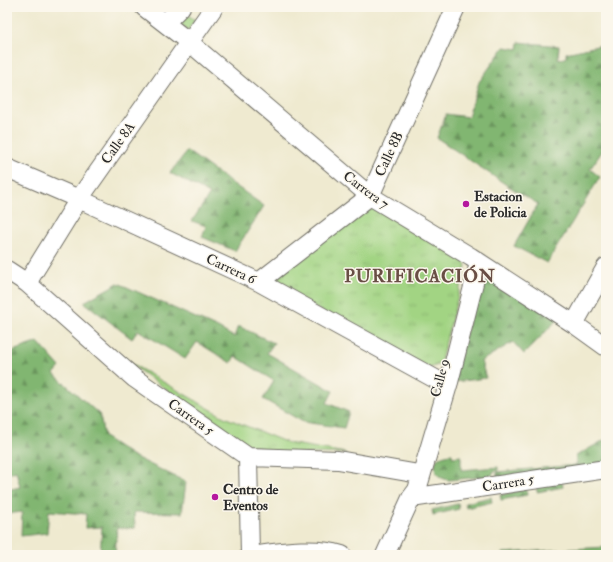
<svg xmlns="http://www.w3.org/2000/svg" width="613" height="562" font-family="'IM FELL Double Pica',serif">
<defs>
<pattern id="grass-tufts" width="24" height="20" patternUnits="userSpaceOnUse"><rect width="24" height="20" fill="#a2d483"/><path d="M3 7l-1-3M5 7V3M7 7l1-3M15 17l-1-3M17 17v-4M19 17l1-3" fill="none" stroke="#8cb671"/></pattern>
<pattern id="forest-firs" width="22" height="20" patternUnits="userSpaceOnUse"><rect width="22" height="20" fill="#81b671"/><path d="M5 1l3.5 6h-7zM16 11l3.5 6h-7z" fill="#6a945d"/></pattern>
</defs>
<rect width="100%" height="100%" fill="#fbf7ec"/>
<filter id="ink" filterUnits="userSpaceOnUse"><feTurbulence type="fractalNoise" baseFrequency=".025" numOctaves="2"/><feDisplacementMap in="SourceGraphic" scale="8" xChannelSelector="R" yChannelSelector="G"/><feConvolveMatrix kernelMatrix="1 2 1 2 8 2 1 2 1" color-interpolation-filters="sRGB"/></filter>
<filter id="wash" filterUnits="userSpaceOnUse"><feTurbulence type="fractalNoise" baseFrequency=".012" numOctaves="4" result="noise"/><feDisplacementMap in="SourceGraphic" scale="16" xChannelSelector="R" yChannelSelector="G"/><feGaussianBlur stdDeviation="0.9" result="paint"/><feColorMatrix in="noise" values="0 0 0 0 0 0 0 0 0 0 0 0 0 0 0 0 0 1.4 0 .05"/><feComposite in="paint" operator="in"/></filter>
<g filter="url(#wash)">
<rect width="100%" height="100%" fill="#efead0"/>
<!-- grass -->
<path fill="url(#grass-tufts)" stroke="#668057" d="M366,204l96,51 4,11 -26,98 -10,4 -153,-80 -1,-14z
M120,357l104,60 64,26 58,10 -62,1 -39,-10z"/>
<!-- forest -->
<path fill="url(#forest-firs)" stroke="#56704e" d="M519,42l40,4 -1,13 8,-1v-5l40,-9v108l-3,-2 -13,19 10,8 -53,86 -33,-17 24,-42 -30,-18 -71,-48 9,-24 22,3 11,-35 25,-35 14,2z
M187,151l77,55 -29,45 -33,-14 4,-11 -14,-5 18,-27 -40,-21z
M481,271l79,46 -36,37 -11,-12 -32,19 5,17 -32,4z
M118,283l100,45 16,9 4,-11 36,17 -7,10 66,38 -6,12 22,9 -5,16 -41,-6 -40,-23 11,-18 -39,-25 -4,7 -34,-21 -12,17 -47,-29 -6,9 -48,-37z
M38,342l22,25 -6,7 46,41 4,22 29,19 53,26 -4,31 -48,-1 1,16h-18l-2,27h-15l2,-28 -17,1 1,-14 -37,-3 -2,22 -26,3 1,-24 -15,2v-24l13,-3 -4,-16 -9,3v-121z
M606,439v27l-109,13v-7l79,-7v-9z
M449,454h3v3l9,-1v14l37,-3v3l-5,2 -1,4 -43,4c-12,-2 -16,-8 -13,-20l6,-4z
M562,482l1,5 -26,5 -1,-5z
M526,489l1,6 -26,5 -1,-5z
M491,497l1,5 -26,6 -1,-5z
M458,504l1,5 -26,6 -1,-5z
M606,547v8h-104v-2z"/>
<!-- garden -->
<path fill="#a2d483" stroke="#668057" d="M182,11l13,9 -7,10 -13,-10z"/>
</g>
<g filter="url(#ink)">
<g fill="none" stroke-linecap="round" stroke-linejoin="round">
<!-- minor casing -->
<g stroke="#706e65" stroke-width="20">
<path id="minor" d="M144,7l45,35 181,154 101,61 103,67 32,23
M165,23l16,-16
M7,168l72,31 180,83 180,99 10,1
M7,270l20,13 107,95 114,79 90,3 75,13
M259,282l111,-86 86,-189
M27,283l52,-84 135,-192
M574,324l32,-57
M248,457l2,98
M411,498l195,-29
M259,555c26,-4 58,-8 83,0
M385,555l26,-57 6,-8 32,-108 30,-119"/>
</g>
<!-- minor -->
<use href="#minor" stroke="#fff" stroke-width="18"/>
</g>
</g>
<!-- markers -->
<g fill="#b5179e" stroke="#fbf7ec" stroke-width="1.5">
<circle cx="466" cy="204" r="4"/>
<circle cx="215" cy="497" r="4"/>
</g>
<g text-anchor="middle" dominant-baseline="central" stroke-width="3" stroke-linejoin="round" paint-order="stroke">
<!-- street labels -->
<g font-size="14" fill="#2b2b2b" stroke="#fbf7ec">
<text transform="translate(118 143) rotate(-55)">Calle 8A</text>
<text transform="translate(389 154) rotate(-65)">Calle 8B</text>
<text transform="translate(366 190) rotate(37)">Carrera 7</text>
<text transform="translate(231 269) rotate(25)">Carrera 6</text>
<text transform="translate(440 378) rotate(-75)">Calle 9</text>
<text transform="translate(191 417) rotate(35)">Carrera 5</text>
<text transform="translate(508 483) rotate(-9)">Carrera 5</text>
</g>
<!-- poi labels -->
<g font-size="14" font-weight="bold" fill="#2b2b2b" stroke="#fbf7ec" text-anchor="start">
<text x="474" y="196">Estacion<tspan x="474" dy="16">de Policia</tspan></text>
<text x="223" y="489">Centro de<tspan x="223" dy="16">Eventos</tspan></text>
</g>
<!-- district labels -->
<g font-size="18" font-weight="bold" letter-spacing="1" fill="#694e45" stroke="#fbf7ec">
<text x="420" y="276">PURIFICACIÓN</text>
</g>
</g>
<!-- margin -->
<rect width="613" height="562" fill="none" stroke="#fbf7ec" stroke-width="24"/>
</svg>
